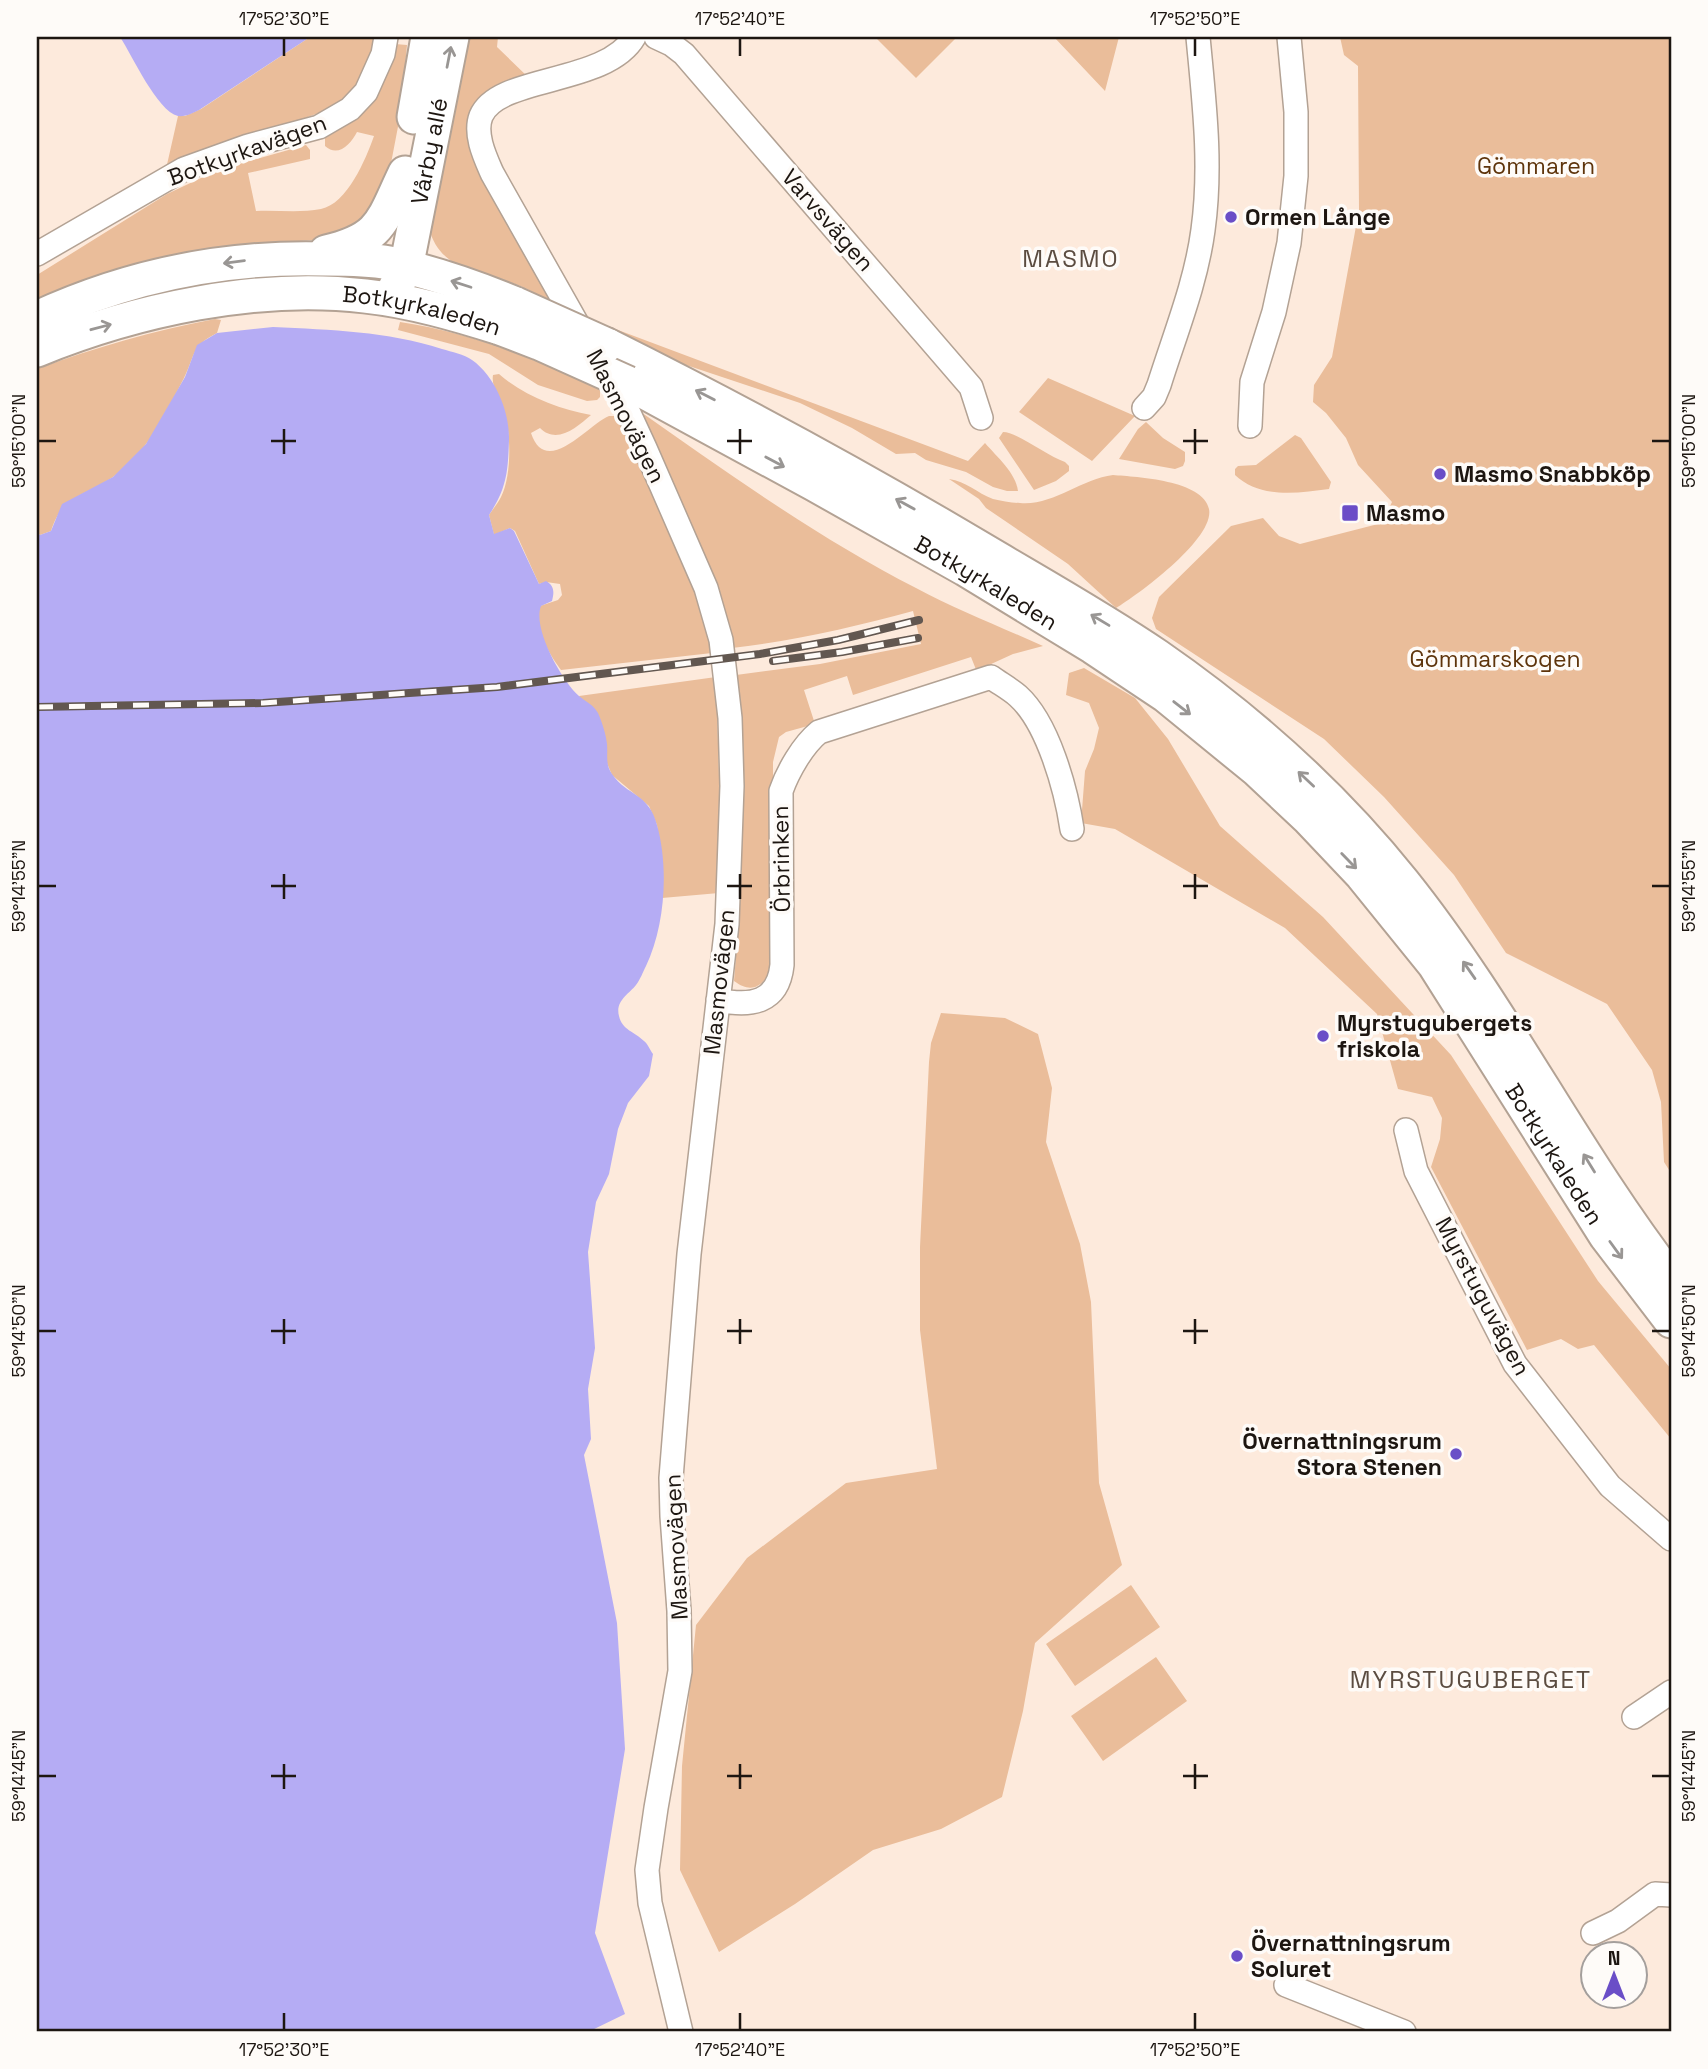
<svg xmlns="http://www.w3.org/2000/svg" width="1708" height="2069" font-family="'Space Grotesk',sans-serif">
<rect width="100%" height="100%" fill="#fdeadc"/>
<!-- green -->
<path fill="#eabd9a" d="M310,37h66l-3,13 -16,36 -22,21 -169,62 12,-53h7l16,-7z
M470,37h28l-1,10 32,31 -42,18 -13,10 -5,19 1,24 14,29 70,125c-12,-6 -24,-13 -36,-18 -35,-13 -78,-13 -89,-57l21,-127z
M875,37h82l-41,41z
M1054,37h65l-14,54z
M1340,37h331v1136l-7,-11 -3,-60 -9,-32 -45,-66 -101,-51 -52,-78 -70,-78 -60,-58 -168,-110 -4,-11 7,-21 72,-71 32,-8 16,18 21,8 82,-21 10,-21 -34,-37 -12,-27 -20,-25 -13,-11 1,-17 18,-28 27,-147 -1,-144 -14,-11z
M395,44l12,1 -6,66 -13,68 -12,30 -40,29 -106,9 -52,8 -96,27 -45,18v-25l130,-81 51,-24 88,-25 4,5v9l-62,14 8,38c21,-1 45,2 65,-2 26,-5 45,-50 53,-73l-17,-4c-6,12 -19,26 -32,14v-9l30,-19z
M570,312l398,149 17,-18c12,14 31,30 33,48h-11l-14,-4 -27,-15 -40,-12 -11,-7 -19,1 -44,-26 -52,-25 -123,-41z
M215,319l6,1 -4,13c-26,13 -22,23 -33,45 -12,23 -25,50 -41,70 -8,10 -19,21 -30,29 -28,19 -51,18 -62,54l-11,4 -3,-3v-163c60,-22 115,-38 178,-50z
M400,322c72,11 127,34 193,64l7,4v7l-3,3 -10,1 -49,-16 -49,-31 -91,-24z
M499,374c25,22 60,35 92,41 -14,12 -34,30 -51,13l-9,5c15,46 59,-10 78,-17h6l4,4c20,41 38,82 56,124 15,35 31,71 37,109l-151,17c-12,-16 -28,-43 -21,-64l18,-6 4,-5 -2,-11 -14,-2 -7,2 -24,-53 -5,-3 -16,7 -5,-20c4,-6 9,-12 12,-18 11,-21 10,-65 3,-87 -4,-12 -13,-23 -11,-35z
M1048,378l87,38 -43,45 -73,-49z
M638,410c90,63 180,128 278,178 41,22 85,39 127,58l-30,8 -24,11 -2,5 -10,2 -6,-15 -118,38 -6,-19 -43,14 11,34 -29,8 -7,5 -6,25v206c-10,17 -20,27 -39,13l6,-76 -4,-230 84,-11 101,-20 -8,-33c-59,16 -119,30 -181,37l-17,-64 -40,-95z
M1146,422l17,16 22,14v9l-2,5 -8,3 -56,-10 19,-30z
M1003,432c14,0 44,24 62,30l4,4v5l-13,10 -22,9 -35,-52z
M1295,435l6,3 30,44 -2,7c-31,4 -69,10 -94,-14v-6l3,-3 18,-1z
M1113,475c24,2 90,5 96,34 6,29 -70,85 -93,99l-48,-44 -82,-56 -7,-9 -30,-20c17,2 28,14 44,20 8,2 19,4 27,4 33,3 61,-24 93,-28z
M1084,668l51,30 33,41 52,87 103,91 128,138 147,226 73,88v70l-77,-94 -16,4 -17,-10 -34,11 -96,-183 9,-28 2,-21 -10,-21 -34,-8 -21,-75 -92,-86 -170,-99 -34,-6 4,-52 9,-22 5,-21 -10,-25 -23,-8 3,-22z
M716,677l4,132 -1,84 -57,5 1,-21 -6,-52 -8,-19 -37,-31 -33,-79z
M941,1013l64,5 33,16 14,54 -6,54 34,102 11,58 8,181 23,82 -87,78 -12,68 -21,86 -61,32 -68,21 -78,54 -76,48 -39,-82 2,-104 14,-141 51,-67 99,-75 91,-14 -17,-139v-83l9,-185 2,-19z
M1131,1585l29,42 -85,59 -29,-42z
M1156,1657l31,44 -84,60 -32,-45z"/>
<!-- water -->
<path fill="#b5acf4" d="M120,37h190l-111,73c-6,3 -13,7 -21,6 -21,-5 -46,-61 -58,-79z
M273,327c59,3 113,4 169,22 10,3 22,5 30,11 23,16 38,52 37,80 -1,31 -2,48 -20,75l5,19 16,-6 4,3 25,53 7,-3c9,5 8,12 6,20l-11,5c-9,22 21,75 38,90 7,6 14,8 19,17 4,9 8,21 9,31 1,11 -2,20 5,30 15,22 37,19 45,51 12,43 8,101 -11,141 -3,6 -6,14 -10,19 -7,9 -21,16 -17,31 3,14 16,16 25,25 4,3 6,9 9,13l-4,22 -21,27 -10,26 -9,45 -13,28 -8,50 7,96 -7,41 3,50 -7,16 33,168 8,126 -30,184 30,81 -37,18h-551v-1500l3,3 11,-4 11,-27 51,-27 33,-33 39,-67 12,-32 20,-12z"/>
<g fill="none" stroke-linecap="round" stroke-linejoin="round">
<!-- street casing -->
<g stroke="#b3a294" stroke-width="26">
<path id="street" d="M656,37l15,7 13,10 287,333 10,31
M37,254l147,-85 64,-23 71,-19 31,-18 16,-17 17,-38 3,-17
M584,336l-92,-163c-7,-16 -18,-39 -11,-57 17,-41 125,-31 153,-79
M606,371l15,25 24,52 61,140 15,52 9,78 2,68 -5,138 -38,330 -18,224 1,38 7,95 1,60 -24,137 -9,62 3,33 31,129
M1144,408l10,-11 5,-12c16,-51 37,-102 44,-155 9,-65 1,-129 -5,-193
M1250,426l2,-44 22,-70 15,-69 7,-67v-64l-7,-75
M718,1000c33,7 60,3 64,-35l-1,-174c7,-20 22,-46 38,-59l172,-55c8,6 19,12 27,19 30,27 48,93 54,133
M1406,1130l10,41 99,193 95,122 61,53
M1634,1717l37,-25
M1593,1933l25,-12 37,-27 16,1
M1286,1985l118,47"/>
</g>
<!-- secondary casing -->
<g stroke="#b3a294" stroke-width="37">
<g id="secondary">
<path d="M414,117l14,-80"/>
<path d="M326,252c56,-13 56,-31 79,-79"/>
<path id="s1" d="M395,288l11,-20 46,-231"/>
<path d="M37,318c91,-42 189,-62 289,-59 20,0 43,0 63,4 43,9 86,24 127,41"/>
<path d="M607,345c128,64 254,132 376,205 59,35 118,68 174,106 91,63 177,140 246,226 100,125 170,270 268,397"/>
<path id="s2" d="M37,350c98,-40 221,-67 328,-54 46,5 91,18 135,32"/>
<path id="s3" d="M628,383l186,101 151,85 128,78 72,48 92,75 51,48 54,57 72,89 172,272 65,85"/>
</g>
</g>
<!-- street -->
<use href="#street" stroke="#fff" stroke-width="23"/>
<!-- secondary -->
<use href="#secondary" stroke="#fff" stroke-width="33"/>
<!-- rail casing -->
<g stroke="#625750" stroke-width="8">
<path id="rail" d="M773,661l69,-9 76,-14
M37,707l226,-4 234,-16 263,-33 78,-14 81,-20"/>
</g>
<!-- rail -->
<use href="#rail" stroke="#fefbf8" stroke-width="5" stroke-dasharray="16" stroke-linecap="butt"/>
<!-- secondary-bridge casing -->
<g stroke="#b3a294" stroke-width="37" stroke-linecap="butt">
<path id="secondary-bridge" d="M516,304l91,41
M500,328l39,15 89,40"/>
</g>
<!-- secondary-bridge -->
<use href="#secondary-bridge" stroke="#fff" stroke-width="33"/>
</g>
<!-- one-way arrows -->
<defs><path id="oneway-shaft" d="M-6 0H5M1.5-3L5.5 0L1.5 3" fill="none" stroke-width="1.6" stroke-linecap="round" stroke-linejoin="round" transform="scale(1.75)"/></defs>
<g stroke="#999694">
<use href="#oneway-shaft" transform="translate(449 57) rotate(-79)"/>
<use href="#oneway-shaft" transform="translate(234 262) rotate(173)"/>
<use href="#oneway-shaft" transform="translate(461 284) rotate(-162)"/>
<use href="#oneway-shaft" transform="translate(101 327) rotate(-15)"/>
<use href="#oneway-shaft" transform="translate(705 395) rotate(-153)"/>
<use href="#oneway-shaft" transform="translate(775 462) rotate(28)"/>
<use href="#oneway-shaft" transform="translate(905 504) rotate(-151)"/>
<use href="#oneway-shaft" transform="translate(1100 620) rotate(-149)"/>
<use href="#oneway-shaft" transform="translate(1182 708) rotate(38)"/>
<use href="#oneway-shaft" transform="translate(1306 779) rotate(-137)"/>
<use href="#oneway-shaft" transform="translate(1349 861) rotate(46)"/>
<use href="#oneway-shaft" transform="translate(1469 970) rotate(-125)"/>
<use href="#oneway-shaft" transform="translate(1589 1163) rotate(-122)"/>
<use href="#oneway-shaft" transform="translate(1616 1250) rotate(54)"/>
</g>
<!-- ticks -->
<path fill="none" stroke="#1d1611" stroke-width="2.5" d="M284,38v18M740,38v18M1195,38v18M284,429v25M740,429v25M1195,429v25M38,441h18M271,441h25M727,441h25M1183,441h25M1652,441h18M284,874v25M740,874v25M1195,874v25M38,886h18M271,886h25M727,886h25M1183,886h25M1652,886h18M284,1319v25M740,1319v25M1195,1319v25M38,1331h18M271,1331h25M727,1331h25M1183,1331h25M1652,1331h18M284,1764v25M740,1764v25M1195,1764v25M38,1776h18M271,1776h25M727,1776h25M1183,1776h25M1652,1776h18M284,2013v17M740,2013v17M1195,2013v17"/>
<!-- markers -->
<g fill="#6a4ec7" stroke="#fefbf8" stroke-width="2.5">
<circle cx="1231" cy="217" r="7"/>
<circle cx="1440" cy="474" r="7"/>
<rect x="1341" y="504" width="18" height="18" rx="3.5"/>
<circle cx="1323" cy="1036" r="7"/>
<circle cx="1456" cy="1454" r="7"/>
<circle cx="1237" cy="1956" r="7"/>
</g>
<g text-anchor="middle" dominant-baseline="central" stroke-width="7" stroke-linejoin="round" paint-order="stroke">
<!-- street labels -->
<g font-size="23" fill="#1d1611" stroke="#fefbf8">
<text transform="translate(247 150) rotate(-20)">Botkyrkavägen</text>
<text stroke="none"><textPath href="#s1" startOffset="142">Vårby allé</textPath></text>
<text transform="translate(828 220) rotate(49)">Varvsvägen</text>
<text stroke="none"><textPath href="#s2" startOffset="394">Botkyrkaleden</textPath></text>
<text transform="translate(626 416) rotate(63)">Masmovägen</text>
<text stroke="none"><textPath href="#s3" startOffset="410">Botkyrkaleden</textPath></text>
<text transform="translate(781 859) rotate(-91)">Örbrinken</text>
<text transform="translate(719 982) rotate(-84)">Masmovägen</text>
<text stroke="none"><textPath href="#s3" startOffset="1228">Botkyrkaleden</textPath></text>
<text transform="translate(1483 1296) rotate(62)">Myrstuguvägen</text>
<text transform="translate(676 1547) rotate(-93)">Masmovägen</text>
</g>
<!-- park labels -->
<g font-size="23" fill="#5e340b" stroke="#fefbf8">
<text x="1536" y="166">Gömmaren</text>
<text x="1495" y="659">Gömmarskogen</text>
</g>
<!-- poi labels -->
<g font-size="23" font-weight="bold" fill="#1d1611" stroke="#fefbf8" text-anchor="start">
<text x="1245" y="217">Ormen Långe</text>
<text x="1454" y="474">Masmo Snabbköp</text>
<text x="1366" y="513">Masmo</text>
<text x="1337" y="1023">Myrstugubergets<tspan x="1337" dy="26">friskola</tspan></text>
<text x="1442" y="1441" text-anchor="end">Övernattningsrum<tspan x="1442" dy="26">Stora Stenen</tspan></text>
<text x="1251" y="1943">Övernattningsrum<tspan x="1251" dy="26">Soluret</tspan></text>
</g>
<!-- neighbourhood labels -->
<g font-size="24" letter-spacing="2" fill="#5b4c40" stroke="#fefbf8">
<text x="1071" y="258">MASMO</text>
<text x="1471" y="1679">MYRSTUGUBERGET</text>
</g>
</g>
<!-- border -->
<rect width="1708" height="2069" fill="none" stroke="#fefbf8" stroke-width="77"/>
<!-- north arrow -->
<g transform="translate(1614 1975)"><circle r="33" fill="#fefbf8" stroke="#a49f9c" stroke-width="2"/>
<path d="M0-5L12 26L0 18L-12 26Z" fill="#6a4ec7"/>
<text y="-10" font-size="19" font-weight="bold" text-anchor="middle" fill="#1d1611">N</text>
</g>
<rect x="38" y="38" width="1632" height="1992" fill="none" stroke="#1d1611" stroke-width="2.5"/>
<g font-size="18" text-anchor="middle" fill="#1d1611">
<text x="284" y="25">17°52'30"E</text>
<text x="740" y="25">17°52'40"E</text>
<text x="1195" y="25">17°52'50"E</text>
<text transform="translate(19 441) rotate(-90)" y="6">59°15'00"N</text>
<text transform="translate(1689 441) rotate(-90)" y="6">59°15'00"N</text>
<text transform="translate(19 886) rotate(-90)" y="6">59°14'55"N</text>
<text transform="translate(1689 886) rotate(-90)" y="6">59°14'55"N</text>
<text transform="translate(19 1331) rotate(-90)" y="6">59°14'50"N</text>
<text transform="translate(1689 1331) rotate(-90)" y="6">59°14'50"N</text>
<text transform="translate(19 1776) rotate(-90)" y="6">59°14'45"N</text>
<text transform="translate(1689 1776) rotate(-90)" y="6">59°14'45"N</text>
<text x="284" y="2056">17°52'30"E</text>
<text x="740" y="2056">17°52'40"E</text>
<text x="1195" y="2056">17°52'50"E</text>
</g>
</svg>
